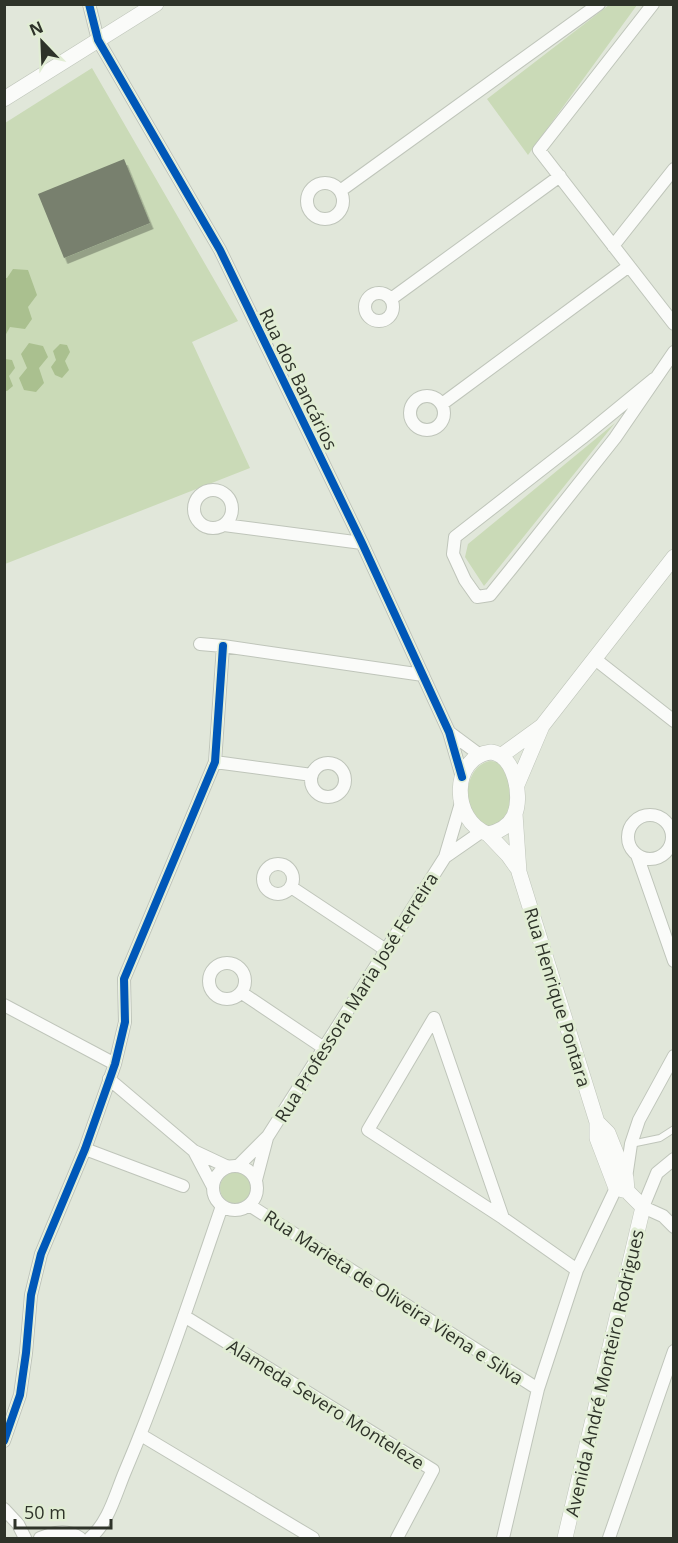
<svg xmlns="http://www.w3.org/2000/svg" width="678" height="1543" font-family="'Open Sans',sans-serif">
<defs>
<filter id="shadow"><feDropShadow dx="3.5" dy="6" stdDeviation="0" flood-color="#0004"/></filter>
</defs>
<rect width="100%" height="100%" fill="#e1e7da"/>
<!-- green -->
<path fill="#cadab7" d="M609,5h28l-109,150 -41,-56z
M92,68l146,253 -46,21 58,126 -245,96v-441z
M615,423l-131,163 -19,-29 3,-13z
M490,761c5,0 10,1 13,6 8,9 11,37 5,47 -3,5 -11,10 -16,13l-16,-4c-3,-7 -8,-16 -8,-23 -2,-16 5,-36 22,-39z
M220 1188a16 16 0 1 1 32 0a16 16 0 1 1-32 0Z"/>
<!-- water -->
<path fill="#aac08f" d="M13,269l15,1 9,25 -9,12 4,12 -7,10 -15,-2 -5,9v-58h2z
M29,343l14,3 5,11 -9,11 5,15 -8,9 -12,-2 -5,-12 8,-10 -6,-14z
M60,344l7,1 3,7 -5,9 4,9 -7,8 -7,-3 -4,-8 5,-7 -3,-9z
M5,359l7,1 3,8 -6,8 4,10 -6,5h-2z"/>
<!-- building -->
<path fill="#78806e" filter="url(#shadow)" d="M124,159l26,64 -86,35 -26,-64z"/>
<g fill="none" stroke-linecap="round" stroke-linejoin="round">
<!-- service casing -->
<g stroke="#bfc5ba" stroke-width="8">
<path id="service" d="M631,1144l29,-6 14,-9"/>
</g>
<!-- minor casing -->
<g stroke="#bfc5ba" stroke-width="14">
<path id="minor" d="M89,4l9,36 122,210 142,293 87,189 13,45
M653,4l-114,146 135,174
M307 201a18 18 0 1 1 36 0a18 18 0 1 1-36 0Z
M340,191l259,-187
M613,246l61,-77
M365 307a14 14 0 1 1 28 0a14 14 0 1 1-28 0Z
M391,299l169,-123
M654,379l-72,59 -127,99 -2,17 12,26 12,17 13,-2 21,-26 104,-131 59,-86
M410 413a17 17 0 1 1 34 0a17 17 0 1 1-34 0Z
M442,404l187,-138
M194 509a19 19 0 1 1 38 0a19 19 0 1 1-38 0Z
M224,525l138,18
M200,644l23,2 200,29
M595,659l79,62
M449,732l31,23
M215,762l97,13
M311 780a17 17 0 1 1 34 0a17 17 0 1 1-34 0Z
M628 837a22 22 0 1 1 44 0a22 22 0 1 1-44 0Z
M637,855l37,106
M445,857l36,-25
M263 879a15 15 0 1 1 30 0a15 15 0 1 1-30 0Z
M291,887l95,63
M209 981a18 18 0 1 1 36 0a18 18 0 1 1-36 0Z
M242,993l82,55
M4,1005l111,59
M434,1018l-66,112 135,88 74,52
M434,1018l69,200
M109,1079l85,72 34,16
M85,1149l98,37
M194,1151l19,36
M674,1159l-17,14 -14,34 20,9 11,11
M238,1166l30,-30 177,-279 16,-54
M213 1188a22 22 0 1 1 44 0a22 22 0 1 1-44 0Z
M626,1178l5,-34 8,-24 35,-64
M256,1180l11,-42
M249,1205l289,184
M184,1316l249,154 -36,68
M141,1435l172,103
M4,1441l16,-46 6,-42 5,-58 10,-41 44,-105 30,-85 10,-42 -1,-43 91,-217 8,-116
M4,1509l14,15 7,14
M40,1538c14,-6 27,-9 40,0
M90,1538c18,-15 25,-42 34,-64 37,-87 67,-178 98,-268
M503,1538l35,-149 39,-119 39,-82
M609,1538l65,-187"/>
</g>
<!-- tertiary casing -->
<g stroke="#bfc5ba" stroke-width="16">
<path id="tertiary" d="M4,99l152,-95
M491,752c24,3 32,45 23,64 -5,10 -16,16 -26,18 -37,-13 -38,-77 3,-82z
M502,755l40,-29 132,-169
M517,785l25,-59
M515,814l4,58 78,250v16l19,50 11,3 16,16 -78,331
M488,834l20,21 10,14
M597,1122l11,11 18,45 1,13"/>
</g>
<!-- service -->
<use href="#service" stroke="#fafbf9" stroke-width="6"/>
<!-- minor -->
<use href="#minor" stroke="#fafbf9" stroke-width="12"/>
<!-- tertiary -->
<use href="#tertiary" stroke="#fafbf9" stroke-width="15"/>
<!-- cycleway casing -->
<g stroke="#e1edd4" stroke-width="11">
<path id="cycleway" d="M89,4l9,36 122,210 142,293 87,189 13,45
M4,1441l16,-46 6,-42 5,-58 10,-41 44,-105 30,-85 10,-42 -1,-43 91,-217 8,-116"/>
</g>
<!-- cycleway -->
<use href="#cycleway" stroke="#0057b8" stroke-width="8"/>
</g>
<g text-anchor="middle" dominant-baseline="central" stroke-width="6" stroke-linejoin="round" paint-order="stroke">
<!-- street labels -->
<g font-size="18" fill="#2e3329" stroke="#e1edd4">
<text transform="translate(299 379) rotate(64)">Rua dos Bancários</text>
<text transform="translate(356 997) rotate(-58)">Rua Professora Maria José Ferreira</text>
<text transform="translate(558 997) rotate(73)">Rua Henrique Pontara</text>
<text transform="translate(394 1297) rotate(33)">Rua Marieta de Oliveira Viena e Silva</text>
<text transform="translate(604 1373) rotate(-77)">Avenida André Monteiro Rodrigues</text>
<text transform="translate(326 1404) rotate(32)">Alameda Severo Monteleze</text>
</g>
</g>
<!-- border -->
<rect width="678" height="1543" fill="none" stroke="#2e3329" stroke-width="12"/>
<!-- north arrow -->
<g transform="translate(42 42) rotate(337)" stroke="#e1edd4" stroke-width="4.5" paint-order="stroke">
<path d="M0-4.5L10 22L0 15L-10 22Z" fill="#2e3329"/>
<text y="-9" font-size="16" font-weight="bold" text-anchor="middle" fill="#2e3329">N</text>
</g>
<!-- scale -->
<path d="M15 1519v9h96v-9" fill="none" stroke="#2e3329" stroke-width="3"/>
<text x="24" y="1519" font-size="18" fill="#2e3329" stroke="#e1edd4" stroke-width="4.5" paint-order="stroke">50 m</text>
</svg>
